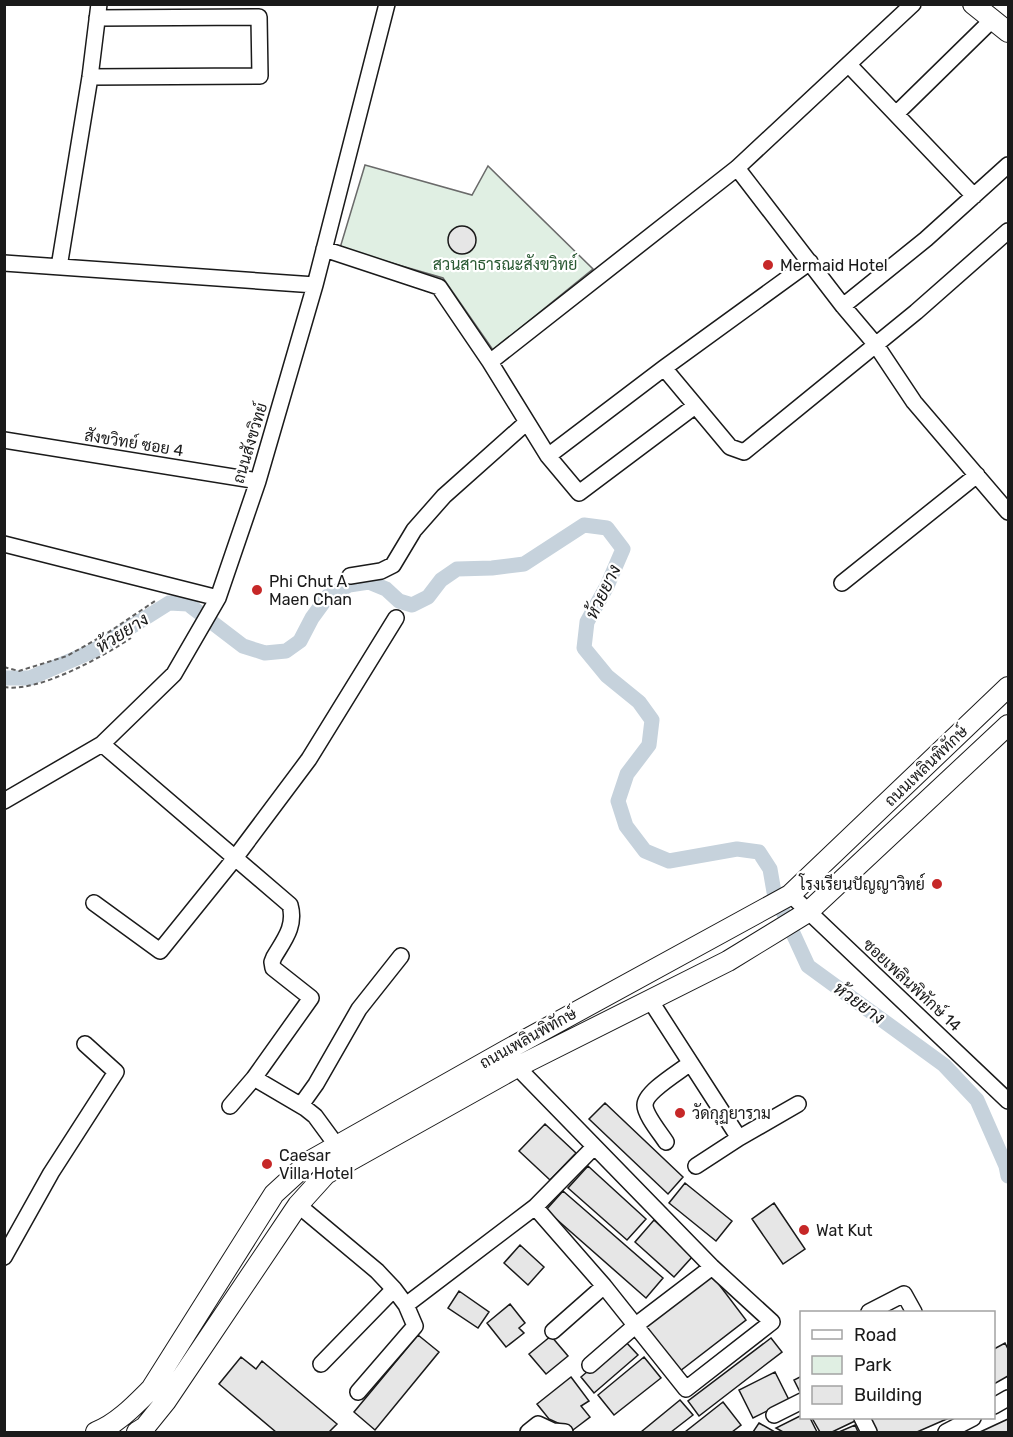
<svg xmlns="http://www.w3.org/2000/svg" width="1013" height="1437" font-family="Rubik,Sarabun,sans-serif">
<rect width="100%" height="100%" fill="#fff"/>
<!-- green -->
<path fill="#e0efe3" stroke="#6a6a6a" stroke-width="1.5" d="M365,165l107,30 16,-29 105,103 -100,81 -50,-72 -103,-30z"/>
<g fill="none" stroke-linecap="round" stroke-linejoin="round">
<!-- canal -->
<path stroke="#c6d2dc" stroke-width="15" d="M4,678h26l63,-27 76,-48 19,1 55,42 22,7 21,-2 14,-10 12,-23 16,-22 21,-11 20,-3 17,7 13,12 13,4 16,-8 13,-17 16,-11 35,-1 32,-4 60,-39 23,3 16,21 -16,37 -20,36 -3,26 23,28 32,26 13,18 -3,25 -22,29 -9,27 8,25 19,25 24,10 68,-12 22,3 11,17 4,23 34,74 136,99 33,35 29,66 2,10"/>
</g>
<!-- building -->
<path fill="#e6e6e6" stroke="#1a1a1a" stroke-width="1.5" d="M448 240a14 14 0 1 1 28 0a14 14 0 1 1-28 0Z
M605,1103l78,74 -15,17 -79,-75z
M545,1124l31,29 -26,27 -31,-29z
M588,1166l58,53 -19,21 -59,-52z
M685,1183l47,38 -16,20 -47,-38z
M563,1191l100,87 -17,20 -100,-88z
M774,1203l31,46 -22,15 -31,-45z
M654,1220l39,36 -19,21 -39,-35z
M520,1245l24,22 -16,18 -24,-22z
M711,1274l35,46 -66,51 -36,-45z
M459,1291l30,21 -11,16 -30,-20z
M510,1304l15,19 -6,5 5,5 -18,14 -19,-24z
M418,1335l21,17 -64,78 -21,-18z
M551,1336l17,20 -22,18 -17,-20z
M771,1338l11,14 -83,64 -11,-15z
M624,1340l14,15 -44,38 -13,-16z
M1005,1343l3,6v27l-14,8v-35z
M241,1357l15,12 6,-8 75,63 -8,8h-53l-57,-48z
M644,1357l17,21 -47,37 -16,-20z
M775,1372l14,28 -36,18 -14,-28z
M802,1376v18h-1l-7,-14z
M571,1377l18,24 -8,5 9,11 -17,13 -24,-11 -12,-15z
M680,1400l13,15 -22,17h-30z
M723,1402l18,23 -9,7h-47z
M802,1415v3h8l7,14h-34l-7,-4z
M812,1418h42l1,3 -23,11h-12z
M870,1418h79l-32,14h-40z
M1008,1419v13h-28z
M759,1423l16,9h-22z
M855,1425l3,7h-19z"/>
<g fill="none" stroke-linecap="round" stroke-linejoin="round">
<!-- minor casing -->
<g stroke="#1a1a1a" stroke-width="18">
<path id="minor" d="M849,65l125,131
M90,77l170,-1 -1,-59 -162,1
M897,113l95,-93
M737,168l106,138 33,39 38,57 94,110
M324,249l115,38 51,75 247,-194 176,-164
M4,263l311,22
M59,267l31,-190 9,-73
M843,306l83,-67 82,-74
M490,362l58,94 31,37 116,-87
M664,368l66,79 14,5 172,-140 92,-81
M4,440l254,41
M548,456l116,-88 146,-106
M4,544l214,54
M350,576l31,-5 12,-6 21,-35 30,-34 83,-74
M842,583l135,-108
M102,744l188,161c6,21 -6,35 -16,52l-2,5 1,6 38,30 -57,80 51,30 10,8 22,30
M4,801l98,-57 72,-70 44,-76 40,-117 57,-196 72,-281
M791,895l217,206
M94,903l66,48 75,-93 74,-99 87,-141
M650,1000l89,138
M517,1067l195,200 60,55 -86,67 -82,-103 -69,-79
M301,1105l15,-21 43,-75 42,-53
M230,1106l24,-28
M666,1142c-5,-8 -21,-27 -21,-37 0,-13 34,-33 44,-41
M696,1166l43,-28 59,-34
M298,1205l79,66 17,18 12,16 9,21 -57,66
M4,1257l47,-84 65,-101 -31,-28
M406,1305l129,-98 59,-60
M869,1312l35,-18 10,18
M553,1331l51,-45
M321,1364l73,-75
M590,1365l46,-40 76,-58
M994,1406l14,-8
M774,1415l28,-14
M862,1418l7,14
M528,1432l10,-8 15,7 12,1
M946,1432l27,-14"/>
</g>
<!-- major casing -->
<g stroke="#1a1a1a" stroke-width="22">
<path id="major" d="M973,4l35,28
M96,1432c21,-8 39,-27 55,-43l123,-195 36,-33 195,-110 285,-156 218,-208
M137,1432l8,-5 21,-26 132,-196 28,-31 191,-107 211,-106 80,-49 200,-187"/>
</g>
<!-- path -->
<path stroke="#5f5f5f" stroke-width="2" stroke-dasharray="4.5 3" stroke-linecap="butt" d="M4,667l15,4 48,-15 39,-22 49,-33
M4,687c34,6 98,-30 127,-49"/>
<!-- minor -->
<use href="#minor" stroke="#fff" stroke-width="15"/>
<!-- major -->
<use href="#major" stroke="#fff" stroke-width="20"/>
</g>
<!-- markers -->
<g fill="#c62828" stroke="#fff" stroke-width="2">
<circle cx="768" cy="265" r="6"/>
<circle cx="257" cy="590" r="6"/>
<circle cx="937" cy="884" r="6"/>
<circle cx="680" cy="1113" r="6"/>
<circle cx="267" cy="1164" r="6"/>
<circle cx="804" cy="1230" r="6"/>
</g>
<g text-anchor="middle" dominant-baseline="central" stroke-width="4.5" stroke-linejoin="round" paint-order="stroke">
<!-- park labels -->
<g font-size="16" fill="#2b5a34" stroke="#fff">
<text x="505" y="264">สวนสาธารณะสังขวิทย์</text>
</g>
<!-- poi labels -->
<g font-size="16" fill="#1a1a1a" stroke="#fff" text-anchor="start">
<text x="780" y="265">Mermaid Hotel</text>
<text x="269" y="581">Phi Chut A<tspan x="269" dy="18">Maen Chan</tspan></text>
<text x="925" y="884" text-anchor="end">โรงเรียนปัญญาวิทย์</text>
<text x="692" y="1113">วัดกุฏยาราม</text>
<text x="279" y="1155">Caesar<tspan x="279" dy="18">Villa Hotel</tspan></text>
<text x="816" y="1230">Wat Kut</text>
</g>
<!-- street labels -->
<g font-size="16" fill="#1a1a1a" stroke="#fff">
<text transform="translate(134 443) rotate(9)">สังขวิทย์ ซอย 4</text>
<text transform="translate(250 443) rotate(-73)">ถนนสังขวิทย์</text>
<text transform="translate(926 766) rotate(-44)">ถนนเพลินพิทักษ์</text>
<text transform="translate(912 985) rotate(43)">ซอยเพลินพิทักษ์ 14</text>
<text transform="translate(528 1038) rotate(-29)">ถนนเพลินพิทักษ์</text>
</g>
<!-- water labels -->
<g font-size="18" font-style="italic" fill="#1a1a1a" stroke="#fff">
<text transform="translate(603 592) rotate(-64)">ห้วยยาง</text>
<text transform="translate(122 633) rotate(-32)">ห้วยยาง</text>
<text transform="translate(859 1003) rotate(36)">ห้วยยาง</text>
</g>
</g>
<!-- border -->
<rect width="1013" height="1437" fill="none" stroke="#1a1a1a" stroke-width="12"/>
<!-- legend -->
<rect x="800" y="1311" width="195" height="108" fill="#ffffff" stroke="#a3a3a3" stroke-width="1.5"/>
<rect x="812" y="1330" width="30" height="9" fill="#ffffff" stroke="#a3a3a3" stroke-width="1.5"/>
<text x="854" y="1341" font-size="18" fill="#1a1a1a">Road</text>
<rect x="812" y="1356" width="30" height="18" fill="#e0efe3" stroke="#a3a3a3" stroke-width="1.5"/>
<text x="854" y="1371" font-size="18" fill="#1a1a1a">Park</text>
<rect x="812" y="1386" width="30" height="18" fill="#e6e6e6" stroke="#a3a3a3" stroke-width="1.5"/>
<text x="854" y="1401" font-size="18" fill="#1a1a1a">Building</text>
</svg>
